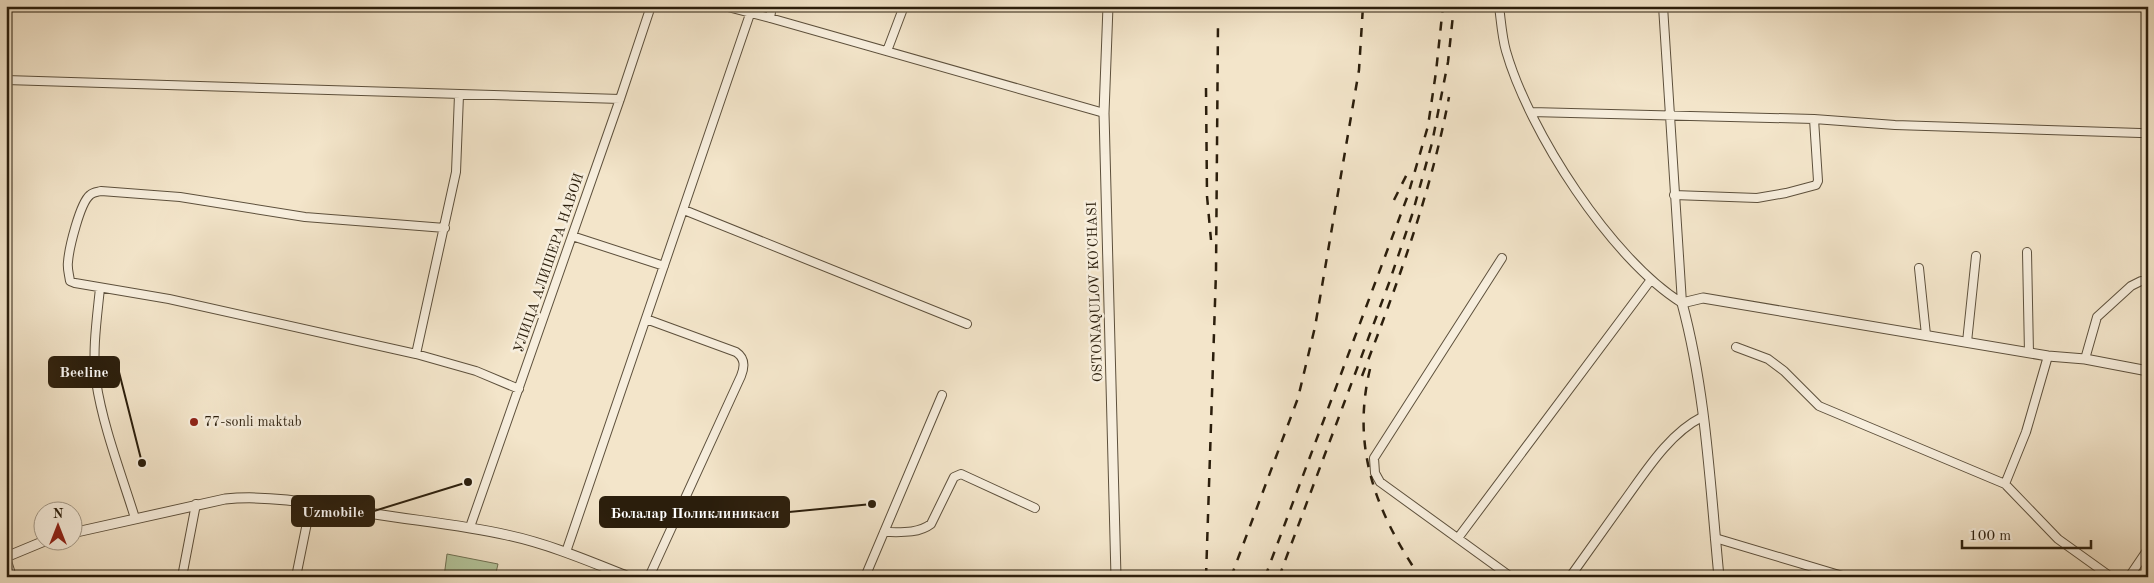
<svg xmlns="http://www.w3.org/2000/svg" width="2154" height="583" font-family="'Old Standard TT',serif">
<rect width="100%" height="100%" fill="#f3e5ca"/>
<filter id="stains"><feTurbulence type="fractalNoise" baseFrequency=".004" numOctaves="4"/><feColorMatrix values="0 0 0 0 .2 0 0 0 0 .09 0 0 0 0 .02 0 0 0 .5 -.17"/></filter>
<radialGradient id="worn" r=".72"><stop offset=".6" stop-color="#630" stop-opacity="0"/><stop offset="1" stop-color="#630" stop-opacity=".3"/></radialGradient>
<!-- green -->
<path fill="#b4c69c" stroke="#707254" d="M447,554l51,10 -3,13h-51z"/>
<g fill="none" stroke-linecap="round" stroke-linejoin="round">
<!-- minor casing -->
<g stroke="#5d503c" stroke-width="10">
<path id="minor" d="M724,6l46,12 334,95
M1499,6c2,15 3,31 7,45 23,80 105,208 176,252
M1663,6l19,297
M770,18l2,-12
M887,51l17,-45
M6,80l614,19
M1531,112l283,7 81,6 245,8
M1674,195l83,3 29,-5 30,-8 2,-4 -4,-62
M684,210l283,114
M445,228l-140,-11 -125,-20 -79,-6c-4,1 -8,1 -11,4 -10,8 -21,53 -22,67 -1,6 1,12 2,19l5,2 94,16 247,55 60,17 43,18
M572,236l92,30
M2027,252l2,101
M1502,258l-128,200 1,15 5,9 131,95
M1919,268l7,67
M100,288c-3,30 -8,63 -4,93 7,46 25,92 39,137
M646,319l90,33c9,6 9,14 5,24l-92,201
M1967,342l9,-86
M1736,347l32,12 16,12 35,35 186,78 53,55 53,38
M416,354l40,-182 3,-77
M2085,359l12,-42 34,-31 10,-5h7
M2005,484l21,-52 22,-76
M470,527l150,-428 31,-93
M884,532c15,0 34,2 47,-8l23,-47 7,-3 74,34
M1458,538l192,-257
M1715,538l131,39
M566,552l184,-538
M6,558l6,19
M182,577l14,-73
M296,577l15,-74
M865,577l77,-182
M1570,577c17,-24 34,-48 52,-73 22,-30 46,-70 80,-87
M2129,577l19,-28"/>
</g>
<!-- tertiary casing -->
<g stroke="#5d503c" stroke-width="11">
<path id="tertiary" d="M1108,6l-4,107 12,464
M72,533l153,-34c50,-5 101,7 150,15 44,7 88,11 132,21 42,9 82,26 122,42
M6,557l41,-17
M1719,577c-9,-92 -13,-185 -37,-274l21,-5 345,58 37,3 63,12"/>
</g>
<!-- minor -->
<use href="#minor" stroke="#f7eedd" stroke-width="8"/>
<!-- tertiary -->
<use href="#tertiary" stroke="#f7eedd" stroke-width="9"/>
<!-- rail -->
<path stroke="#2b1e0c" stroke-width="2.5" stroke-dasharray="9 9" stroke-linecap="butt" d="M1206,88l1,108 4,44
M1394,200l16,-32
M1370,369c-19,79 6,143 50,208
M1362,376c35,-91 69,-183 87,-279
M1206,577l10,-305 2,-249
M1231,577l67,-179 17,-71 44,-257 4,-64
M1265,577l143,-382 20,-69 8,-54 7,-66
M1279,577l110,-294 23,-68 20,-72 16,-81 6,-56"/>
</g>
<!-- markers -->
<circle fill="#8f2418" stroke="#f7eedd" stroke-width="2" cx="194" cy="422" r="5"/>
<g text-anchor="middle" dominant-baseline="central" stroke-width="5" stroke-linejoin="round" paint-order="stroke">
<!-- street labels -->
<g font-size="14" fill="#2b1e0c" stroke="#f7eedd">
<text transform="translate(549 263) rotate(-71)">УЛИЦА АЛИШЕРА НАВОИ</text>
<text transform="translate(1095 292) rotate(-92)">OSTONAQULOV KO'CHASI</text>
</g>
<!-- poi labels -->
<g font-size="14" fill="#2b1e0c" stroke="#f7eedd" text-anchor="start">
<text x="204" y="422">77-sonli maktab</text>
</g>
</g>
<!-- callouts -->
<path fill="none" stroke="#2b1e0c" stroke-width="2" d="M142 463L119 372M468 482L374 511M872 504L789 512"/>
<g fill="#2b1e0c" stroke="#f7eedd" stroke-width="2">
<circle cx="142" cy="463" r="5"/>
<circle cx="468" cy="482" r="5"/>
<circle cx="872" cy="504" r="5"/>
</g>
<g fill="#2b1e0c" stroke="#2b1e0c" stroke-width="2">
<rect x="49" y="357" width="70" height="30" rx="5"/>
<rect x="292" y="496" width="82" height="30" rx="5"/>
<rect x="600" y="497" width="189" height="30" rx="5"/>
</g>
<g font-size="15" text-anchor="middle" font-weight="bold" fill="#fff">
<text x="84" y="377">Beeline</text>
<text x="333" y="517">Uzmobile</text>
<text x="695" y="518">Болалар Поликлиникаси</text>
</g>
<!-- margin -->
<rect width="2154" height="583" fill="none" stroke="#f3e5ca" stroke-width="25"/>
<rect x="8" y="8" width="2139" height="568" fill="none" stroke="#2b1e0c" stroke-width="2.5"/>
<rect x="12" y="12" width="2129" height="558" fill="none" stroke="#2b1e0c"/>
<!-- north arrow -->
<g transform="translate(58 526)"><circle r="24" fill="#f7eedd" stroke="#a59b89"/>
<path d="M0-4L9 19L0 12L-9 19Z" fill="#8f2418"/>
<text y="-8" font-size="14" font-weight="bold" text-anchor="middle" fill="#2b1e0c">N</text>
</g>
<!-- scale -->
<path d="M1962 540v8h129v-8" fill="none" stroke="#2b1e0c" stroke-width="2.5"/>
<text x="1969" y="540" font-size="15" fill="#2b1e0c" stroke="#f7eedd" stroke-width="4" paint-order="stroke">100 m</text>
<rect width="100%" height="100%" filter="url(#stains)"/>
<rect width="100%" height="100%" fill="url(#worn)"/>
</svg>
